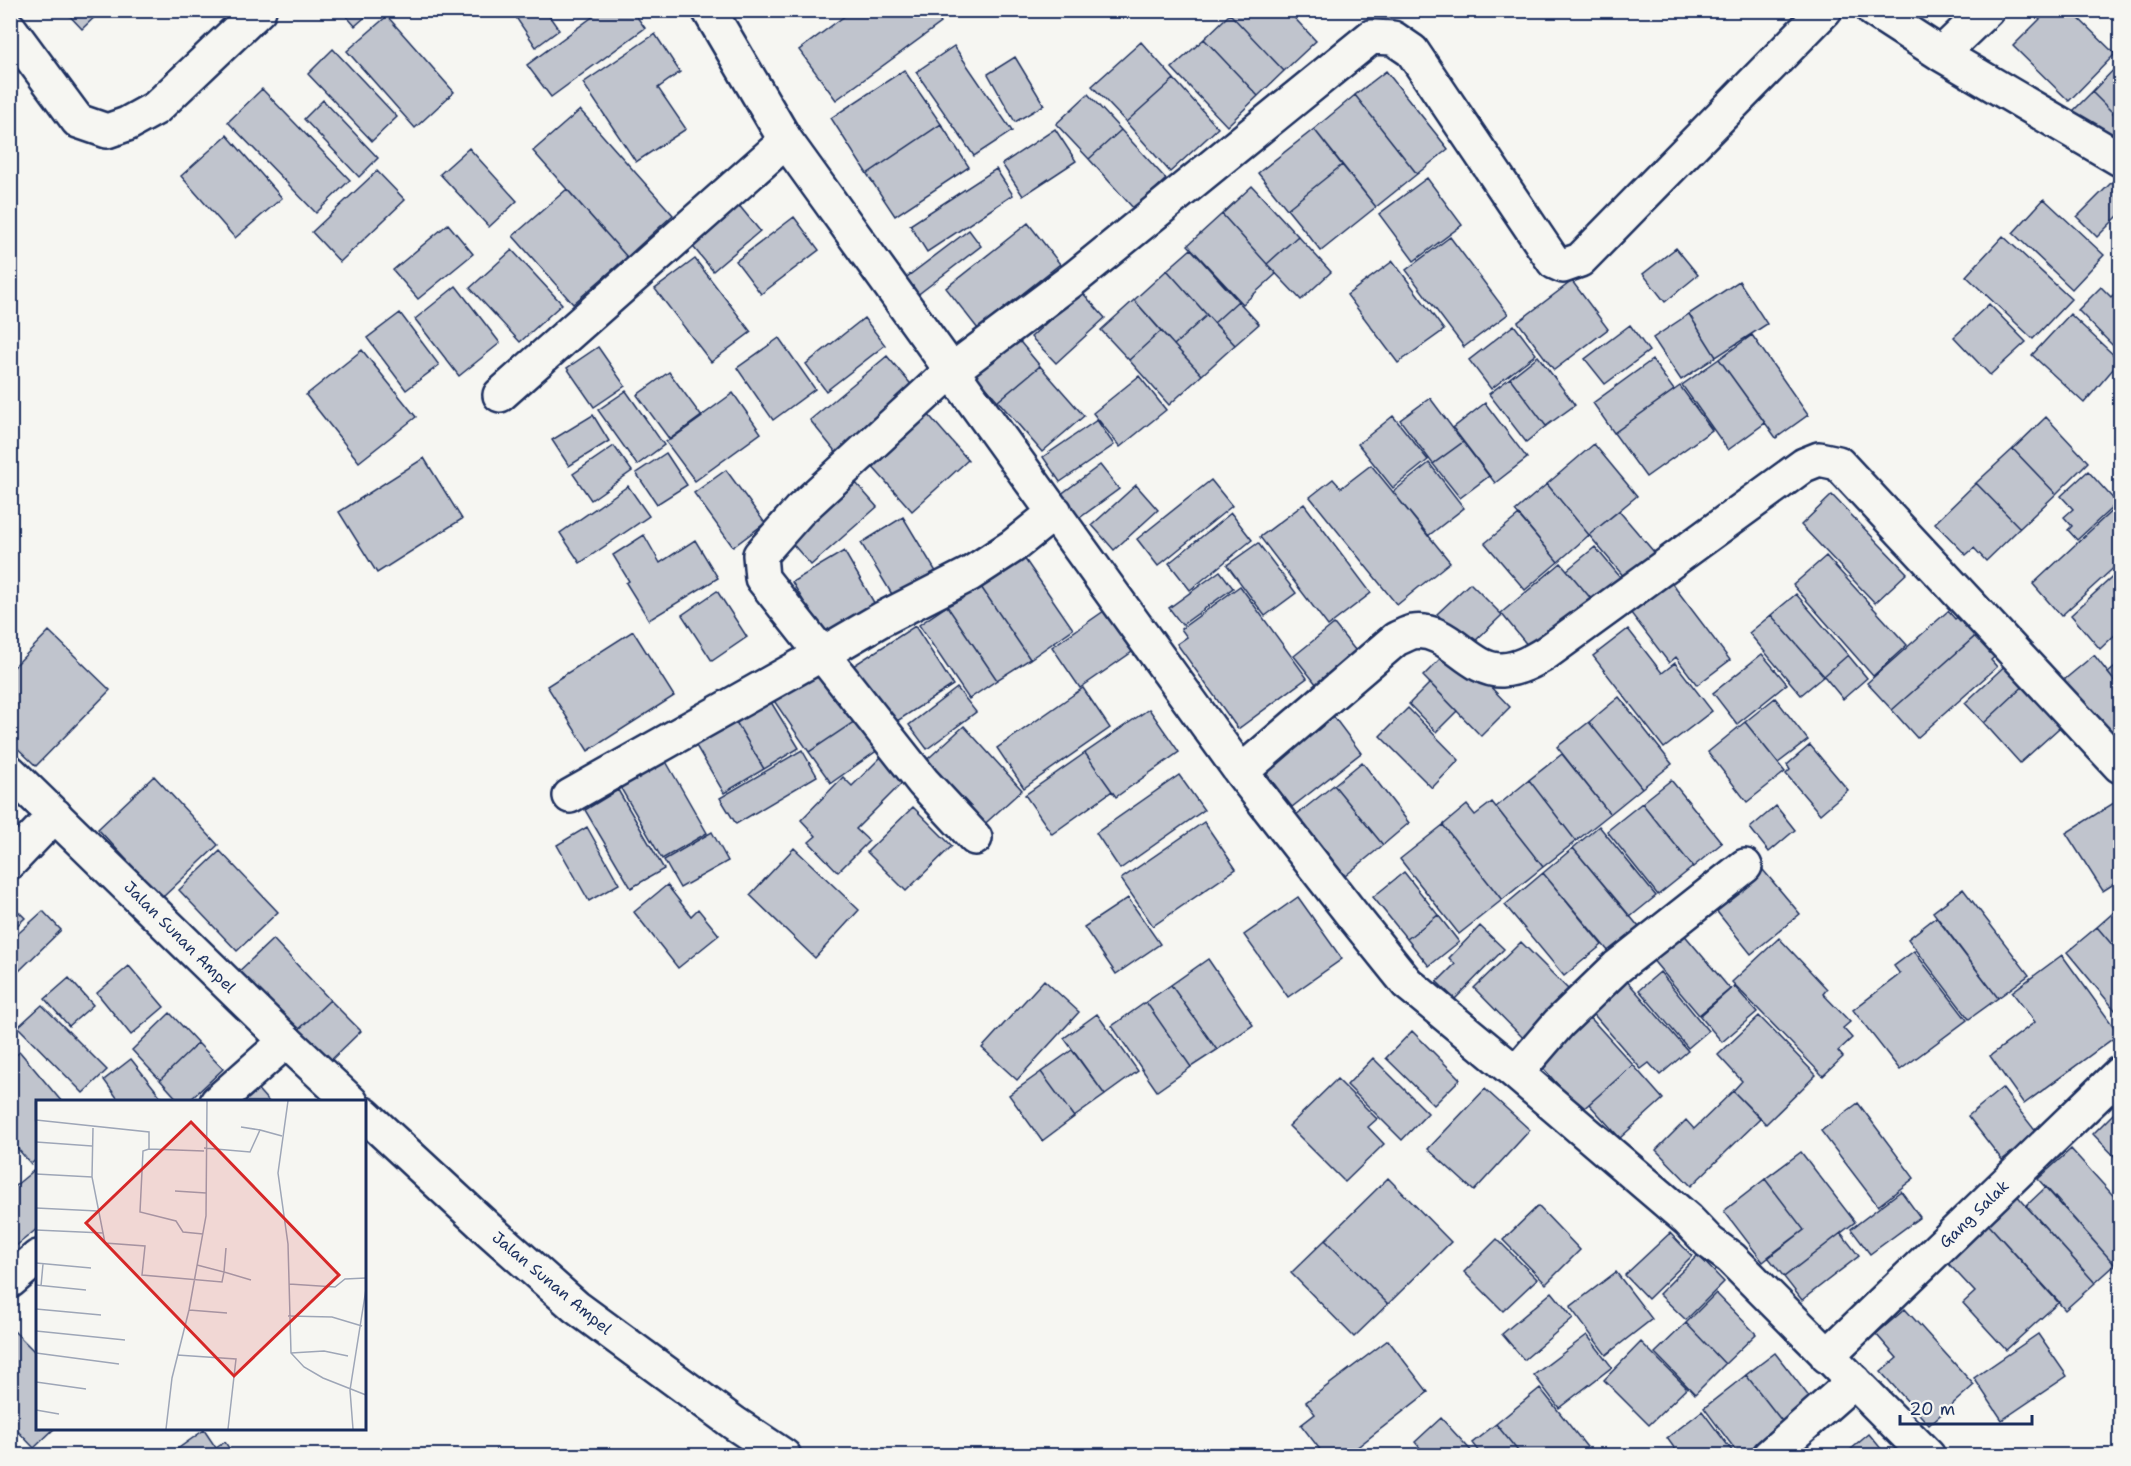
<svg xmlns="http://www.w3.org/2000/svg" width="2131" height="1466" font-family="'Shantell Sans',sans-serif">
<rect width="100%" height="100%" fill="#f6f6f2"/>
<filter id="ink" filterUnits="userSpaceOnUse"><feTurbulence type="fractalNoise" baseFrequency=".0167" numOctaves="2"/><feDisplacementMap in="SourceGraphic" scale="12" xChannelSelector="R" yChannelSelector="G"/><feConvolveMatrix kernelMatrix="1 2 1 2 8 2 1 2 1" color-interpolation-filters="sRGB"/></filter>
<g filter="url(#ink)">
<!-- building -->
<path fill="#c0c4cd" stroke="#1b2f5e" stroke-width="1.5" d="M64,10h38l-20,19z
M341,10h32l-18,16z
M529,10h16l14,20 -23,17 -19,-28z
M602,10h30l13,18 -94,69 -24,-32z
M849,10h83l9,13 -105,77 -37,-50 51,-38z
M1233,10h54l29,31 -32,30 -54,-57z
M2049,10h21l45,44 -46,47 -56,-55z
M1230,14l54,57 -26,25 -54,-57z
M387,16l67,76 -39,36 -68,-77z
M655,34l25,38 -22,16 28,41 -50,33 -53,-79z
M1204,39l54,57 -31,30 -55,-58z
M1141,42l33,37 -48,43 -34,-36z
M954,46l58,85 -38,25 -58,-84z
M333,49l64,68 -25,24 -64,-67z
M1015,57l29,48 -29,17 -27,-48z
M2120,63v57l-28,-28z
M904,70l37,54 -74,50 -36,-56z
M1386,71l62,78 -31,25 -62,-79z
M1174,79l44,49 -48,44 -44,-50z
M262,89l88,91 -34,33 -88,-91z
M2092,92l28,28v18l-13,13 -37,-37z
M1088,94l33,36 -32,29 -33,-35z
M1355,95l62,79 -41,33 -62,-78z
M323,100l55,58 -19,19 -55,-58z
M580,110l93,105 -46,42 -94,-106z
M941,124l28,43 -74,49 -28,-42z
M1055,129l21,32 -53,35 -21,-32z
M1314,129l28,36 -55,44 -29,-36z
M1121,130l45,49 -32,30 -45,-50z
M227,135l55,63 -47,40 -54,-62z
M469,148l48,53 -28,26 -49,-53z
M1342,165l34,42 -55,44 -34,-42z
M996,169l17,26 -86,57 -17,-27z
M377,171l28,29 -65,62 -28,-30z
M2120,174v40l-23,23 -20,-20z
M1427,178l35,47 -48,36 -35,-47z
M1252,186l46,50 -31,28 -45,-50z
M567,189l60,68 -54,47 -60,-68z
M733,198l27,33 -47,40 -28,-34z
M2044,199l60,56 -32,34 -59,-56z
M1222,214l54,60 -33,30 -55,-59z
M794,217l25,33 -58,44 -25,-33z
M1028,223l32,41 -82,65 -32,-41z
M448,224l25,30 -55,45 -25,-29z
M969,230l12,16 -65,50 -13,-16z
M1298,236l33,36 -30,28 -34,-36z
M2003,236l68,63 -38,40 -67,-63z
M1450,237l58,77 -44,33 -58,-77z
M1676,248l22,27 -33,27 -22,-28z
M1191,249l47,52 -24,22 -47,-53z
M512,250l50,54 -42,38 -50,-54z
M695,259l56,73 -40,30 -56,-73z
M1393,261l51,69 -46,33 -51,-68z
M1167,270l40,45 -33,30 -40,-45z
M1572,281l36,48 -54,41 -36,-48z
M1739,281l28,43 -51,33 -27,-43z
M456,286l44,57 -41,33 -44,-57z
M2101,287l10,10 9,-9v65l-42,-43z
M1081,291l24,27 -49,45 -25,-26z
M1134,300l27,31 -32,29 -28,-30z
M1238,301l21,23 -24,21 -21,-22z
M1989,304l37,38 -36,33 -36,-38z
M400,313l39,52 -33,25 -39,-52z
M1689,314l27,43 -35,23 -28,-42z
M2070,314l50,47 -36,42 -52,-48z
M1207,315l28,30 -33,30 -28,-30z
M864,318l21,27 -59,46 -20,-27z
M1514,325l22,29 -45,35 -22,-29z
M1630,325l19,26 -44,33 -20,-25z
M1161,331l41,44 -33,30 -40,-45z
M1752,335l56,80 -32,23 -57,-79z
M779,338l36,51 -42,31 -36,-52z
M1017,338l23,28 -42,35 -23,-26z
M598,347l27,39 -31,21 -27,-39z
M362,350l54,67 -57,45 -53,-67z
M887,356l28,33 -77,66 -28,-35z
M1538,356l37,49 -29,21 -36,-48z
M1719,359l46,64 -37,27 -46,-65z
M1652,360l22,30 -60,43 -21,-30z
M1040,366l44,50 -42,36 -44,-51z
M669,372l33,45 -32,23 -33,-45z
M1139,376l27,34 -46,37 -27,-34z
M1510,378l36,48 -20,16 -37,-48z
M1680,386l32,44 -66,47 -32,-44z
M626,391l38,54 -27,20 -39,-55z
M733,393l28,40 -66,48 -29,-39z
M1430,398l33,44 -30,22 -33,-44z
M1485,403l42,55 -32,25 -42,-55z
M927,413l41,47 -56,51 -42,-47z
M593,415l16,26 -40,25 -17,-26z
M1393,416l35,44 -35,28 -35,-44z
M2046,417l42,45 -32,32 -43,-45z
M1097,420l17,25 -54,37 -17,-25z
M1463,442l26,34 -29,22 -27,-34z
M1594,444l43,52 -48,39 -42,-51z
M614,446l18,25 -41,29 -18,-26z
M2013,449l43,45 -36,34 -44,-45z
M666,453l21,32 -30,19 -21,-31z
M424,458l38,61 -85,54 -38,-61z
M1429,463l35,45 -36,28 -35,-44z
M1100,465l19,24 -45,33 -18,-24z
M1371,465l79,97 -53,43 -87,-108 23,-18 8,9z
M726,470l39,53 -32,24 -39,-54z
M2088,471l29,32 -40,37 -9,-10 4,-4 -8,-9 9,-8 -12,-13z
M1211,480l21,26 -74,60 -21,-27z
M856,483l21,24 -66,58 -21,-24z
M1976,483l44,45 -34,33 -12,-13 -8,7 -31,-32z
M1547,484l42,51 -31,27 -43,-51z
M1136,485l22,25 -44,40 -22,-25z
M628,486l21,30 -69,47 -20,-30z
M1832,495l75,78 -32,30 -74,-78z
M1304,504l67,89 -43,33 -68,-89z
M2119,504l1,58 -59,54 -28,-32z
M1619,511l35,41 -29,26 -36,-43z
M1231,513l21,27 -62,50 -21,-27z
M1519,515l39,47 -33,28 -40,-47z
M903,517l35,58 -42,26 -35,-58z
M644,535l16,28 35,-23 23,38 -69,42 -23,-37 3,-2 -16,-26z
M1258,543l38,50 -31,23 -38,-51z
M1595,547l26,31 -28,23 -26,-31z
M844,551l32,55 -51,31 -33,-55z
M1022,555l51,74 -43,30 -51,-75z
M1826,556l81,89 -34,31 -80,-91z
M1561,563l32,38 -60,51 -32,-39z
M2120,570v60l-20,19 -29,-34z
M1220,571l13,17 -51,37 -13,-17z
M1664,573l66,87 -33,25 -21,-28 -7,6 -45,-59z
M1470,583l32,32 -33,32 -32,-33z
M979,584l51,75 -33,21 -50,-74z
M1240,586l67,92 -69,51 -61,-85 10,-7 -6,-8z
M717,591l30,46 -35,24 -30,-46z
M1796,594l52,61 -24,21 -53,-61z
M947,606l50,74 -28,19 -50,-74z
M1967,609l14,22 -89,79 -25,-27 81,-72 7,8z
M1104,611l28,41 -52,36 -28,-41z
M1771,615l53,61 -23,19 -52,-62z
M1334,624l30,37 -40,33 -30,-38z
M915,626l38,59 -62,40 -38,-59z
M1628,629l34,44 13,-10 37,48 -48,37 -71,-92z
M49,631l61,59 -74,76 -26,-25v-70z
M633,631l41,65 -86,55 -41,-65z
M1981,631l19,21 -9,8 6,7 -80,71 -25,-28z
M1452,647l58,60 -29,29 -58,-60z
M1762,654l25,30 -50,40 -24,-31z
M1848,655l19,23 -24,21 -19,-23z
M2094,655l26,33v75l-67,-74z
M2012,659l18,21 -46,43 -19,-20z
M810,662l22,32 12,-9 20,30 -55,37 -41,-60z
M2120,663v25l-12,-15z
M2030,680l38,40 -48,43 -36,-40z
M1430,683l27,28 -21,21 -27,-28z
M957,688l19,24 -49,37 -18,-24z
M1083,688l27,40 -86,60 -27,-40z
M763,689l36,59 -35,21 -35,-59z
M1619,697l53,67 -30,24 -53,-66z
M1775,698l33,42 -30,23 -33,-41z
M1408,708l51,52 -27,28 -52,-52z
M1149,709l30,43 -63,45 -31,-44z
M729,710l35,59 -40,24 -35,-59z
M1331,713l30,40 -69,54 -30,-39z
M864,715l21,30 -54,38 -22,-31z
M1589,722l53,66 -32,26 -53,-67z
M1745,722l40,50 -38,30 -39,-50z
M964,726l58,64 -44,40 -58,-64z
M1810,745l38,45 -28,24 -34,-40 4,-4 -3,-5z
M802,750l15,26 -81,48 -16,-26z
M1085,753l27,38 -60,43 -27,-39z
M1562,754l48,60 -34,27 -47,-61z
M882,756l23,24 -49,49 13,12 -31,31 -29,-30 7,-6 -15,-16 42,-43 9,9z
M664,758l43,75 -45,26 -43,-74z
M1362,762l47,61 -26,22 -49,-60z
M1179,775l25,35 -84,59 -24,-36z
M154,776l64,69 -56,53 -64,-69z
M1529,780l47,61 -33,26 -47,-60z
M1671,780l51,63 -29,24 -51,-64z
M1334,785l49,60 -38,31 -49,-61z
M618,790l46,79 -33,19 -46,-78z
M2120,799v81l-17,11 -37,-58z
M1492,802l51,65 -41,33 -59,-75 24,-20 8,10z
M1642,803l51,64 -35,28 -51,-64z
M1776,806l19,24 -26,22 -19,-24z
M913,807l39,39 -46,45 -39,-39z
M1204,822l32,47 -83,57 -32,-47z
M1443,825l59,75 -43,34 -59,-75z
M1599,826l57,70 -26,21 -57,-69z
M587,827l32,57 -30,17 -32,-56z
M712,832l16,29 -48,27 -16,-28z
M794,848l65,62 -44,48 -65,-63z
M1573,848l71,85 -30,25 -71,-85z
M220,851l58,61 -41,39 -58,-61z
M1758,864l42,50 -49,40 -41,-51z
M1404,872l34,43 -31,24 -34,-42z
M1543,873l59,72 -38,31 -59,-71z
M667,885l24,31 7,-7 21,26 -41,33 -44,-56z
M1963,889l66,86 -31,23 -65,-86z
M1298,897l44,62 -54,38 -44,-62z
M1128,898l32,46 -44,30 -32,-47z
M10,903l15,15 -15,14z
M2120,907v47l-23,-27z
M43,911l18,19 -43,42 -8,-7v-24z
M1438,915l21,27 -30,24 -22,-27z
M1936,917l62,81 -29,21 -61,-80z
M1480,926l24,23 -49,50 -18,-17 18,-18 -6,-6z
M2097,927l23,27v62l-53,-64z
M1682,932l48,57 -31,26 -48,-57z
M1779,938l48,51 -4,5 27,28 -7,6 9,10 -14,13 5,6 -20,19 -91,-94z
M273,939l57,61 -37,35 -58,-60z
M1521,942l55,55 -47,47 -55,-56z
M1914,951l53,69 -67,50 -47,-60 47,-36 -6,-8z
M2062,955l57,79 -95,70 -34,-48 45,-34 -23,-30z
M1208,959l45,66 -36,25 -46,-65z
M129,966l35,41 -33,28 -34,-42z
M1660,972l48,59 -20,17 -49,-58z
M69,978l24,27 -24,21 -24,-27z
M1044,980l35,32 -62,68 -35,-32z
M1626,980l62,71 -28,24 -11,-12 -8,6 -51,-59z
M1171,985l46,65 -26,17 -45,-65z
M1734,986l23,26 -35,30 -22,-26z
M330,1000l31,31 -37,36 -31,-32z
M1146,1002l45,65 -34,24 -45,-65z
M42,1005l65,65 -24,23 -65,-66z
M170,1013l28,30 -38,37 -28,-30z
M1097,1014l41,57 -33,24 -41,-57z
M1587,1014l46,51 -52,46 -45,-51z
M1759,1016l57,59 -50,49 -33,-33 9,-10 -24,-26z
M1412,1031l48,48 -26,26 -48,-47z
M198,1043l25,26 -35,33h-8l-20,-22z
M1072,1050l33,45 -31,22 -33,-45z
M20,1052l42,50h-24v56l-7,6 -21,-24v-80z
M1373,1058l55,55 -26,27 -55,-55z
M131,1059l34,43h-45l-16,-22z
M1633,1065l30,34 -43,39 -31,-34z
M1041,1072l33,45 -32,24 -33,-46z
M1337,1079l40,40 -9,8 16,17 -39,38 -56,-56z
M253,1084l16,18h-36z
M2002,1088l35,45 -35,27 -34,-44z
M1485,1089l45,41 -56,61 -46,-42z
M1733,1091l27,28 -69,67 -35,-36 30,-30 8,9z
M1858,1103l56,75 -36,28 -57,-75z
M2120,1107v55l-27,-28z
M2071,1149l49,54v57l-5,5 -77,-86z
M1801,1152l54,70 -71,55 -16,-20 36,-27 -39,-51z
M38,1167v61l-22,18 -6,-7v-49z
M1388,1178l63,64 -63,62 -63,-64z
M1765,1179l39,51 -41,32 -39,-51z
M2046,1187l69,78 -20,18 -69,-77z
M1901,1191l19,26 -50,37 -19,-25z
M2014,1192l81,91 -30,27 -77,-86 11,-9 -6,-5z
M1538,1206l42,44 -34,34 -43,-44z
M1988,1224l71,78 -53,48 -43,-47 12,-11 -28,-30z
M1670,1233l22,23 -44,43 -23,-24z
M1841,1233l18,23 -57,44 -18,-23z
M1497,1239l40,40 -34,32 -39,-39z
M1325,1240l63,64 -34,33 -63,-64z
M1698,1255l26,27 -38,38 -27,-26z
M1616,1272l36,47 -46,36 -36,-48z
M1552,1292l21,26 -49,42 -22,-26z
M1716,1293l40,41 -31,30 -39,-41z
M1905,1309l69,76 -45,40 -48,-53 16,-14 -21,-24z
M1686,1323l39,41 -30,30 -40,-41z
M14,1331l24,24v73h17l-21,20 -24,-25v-89z
M2038,1334l29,42 -65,44 -28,-42z
M1587,1335l25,32 -53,41 -25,-33z
M1388,1340l40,52 -82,64h-21l-24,-31 14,-11 -9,-12z
M1641,1342l46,46 -38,37 -45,-45z
M1775,1353l39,50 -29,22 -39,-50z
M1746,1375l39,50 -39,31h-6l-36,-48z
M1540,1388l54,68h-72l-26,-32z
M1702,1411l34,45h-56l-13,-18z
M1441,1418l35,38h-49l-12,-14z
M1496,1424l26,32h-40l-10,-13z
M204,1430l12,18 9,-6 9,14h-60l-2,-3z
M1869,1434l18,22h-44z"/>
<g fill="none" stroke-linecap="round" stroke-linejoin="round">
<!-- minor casing -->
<g stroke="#1b2f5e" stroke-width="38">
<path id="minor" d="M709,10l77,131 455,631 113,145 53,66 109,90 172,147 21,22 22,16 197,198
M1873,10l68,44 179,105
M10,29l68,92 29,10 20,-7 29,-16 103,-98
M1941,54l46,-44
M500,395l286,-254
M1055,512l-42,34 -43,28 -88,45 -60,35 -60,-76 -2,-23 39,-44 152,-140 125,-94 295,-240 22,1 19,13 142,211 9,4 17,-6 245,-250
M1241,772l155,-133c5,-2 12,-6 17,-7 36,-5 55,39 89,38 17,-1 31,-9 44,-17l258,-188 15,-6 19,4 282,303
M570,796l252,-142 101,128 52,56
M10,862l45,-47
M1516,1073l43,-50 58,-56 128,-101
M217,1102l69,-61
M10,1281l28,-24
M1827,1356l293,-283
M1769,1456l85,-75"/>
</g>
<!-- secondary casing -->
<g stroke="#1b2f5e" stroke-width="38">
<path id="secondary" d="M10,772l276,269 65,61
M364,1114l123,114 89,79 158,116 50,33"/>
</g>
<!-- minor -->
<use href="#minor" stroke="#f6f6f2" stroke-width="33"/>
<!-- secondary -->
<use href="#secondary" stroke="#f6f6f2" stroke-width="33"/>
</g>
</g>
<g text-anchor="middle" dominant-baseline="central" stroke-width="4.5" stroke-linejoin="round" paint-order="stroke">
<!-- street labels -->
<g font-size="16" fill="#1b2f5e" stroke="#f6f6f2">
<text transform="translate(180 937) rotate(45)">Jalan Sunan Ampel</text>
<text transform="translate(1974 1214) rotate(-44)">Gang Salak</text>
<text transform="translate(552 1283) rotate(40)">Jalan Sunan Ampel</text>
</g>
</g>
<!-- overview -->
<g transform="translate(36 1100)">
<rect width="330" height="330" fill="#f6f6f2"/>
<path fill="none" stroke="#9ea6b7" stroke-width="1.5" d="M252,1l-10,72 10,71 3,109 13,14 19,11 43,17M0,20l113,12v17l55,2M205,27l19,3M57,28l-1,49 13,66 40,3 -3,29 80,7 2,-10 -27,-7M0,42l56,4M168,48l46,4 10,-22 22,6M113,49l-6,2 -3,61 36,9 7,11 20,2M0,74l56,3M139,91l31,2M0,108l62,3M0,130l67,3M190,148l-2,24 27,8M0,163l55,5M253,184l46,3 10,-8 21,-1M0,185l50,5M5,186l2,-22M0,209l65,6M153,210l38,3M252,216l44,1 30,9M0,231l89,9M0,253l83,11M255,253l33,-2 24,5M141,255l59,4 -8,70M0,282l50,7M0,310l23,4M130,329l6,-51 17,-68 17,-94 1,-115M317,329l-3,-39 16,-101"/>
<path fill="#d62828" fill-opacity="0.15" stroke="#d62828" stroke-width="3" d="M155,22l148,153 -105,101 -148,-153z"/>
<rect width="330" height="330" fill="none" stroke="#1b2f5e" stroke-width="3"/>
</g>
<!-- margin -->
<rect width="2131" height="1466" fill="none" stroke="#f6f6f2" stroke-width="36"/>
<rect x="18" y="18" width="2095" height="1430" fill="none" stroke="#1b2f5e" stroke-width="2" filter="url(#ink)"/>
<!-- scale -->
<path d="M1900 1415v9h132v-9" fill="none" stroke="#1b2f5e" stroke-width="3"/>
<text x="1909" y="1415" font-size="18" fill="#1b2f5e" stroke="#f6f6f2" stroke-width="4.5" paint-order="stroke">20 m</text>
</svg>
